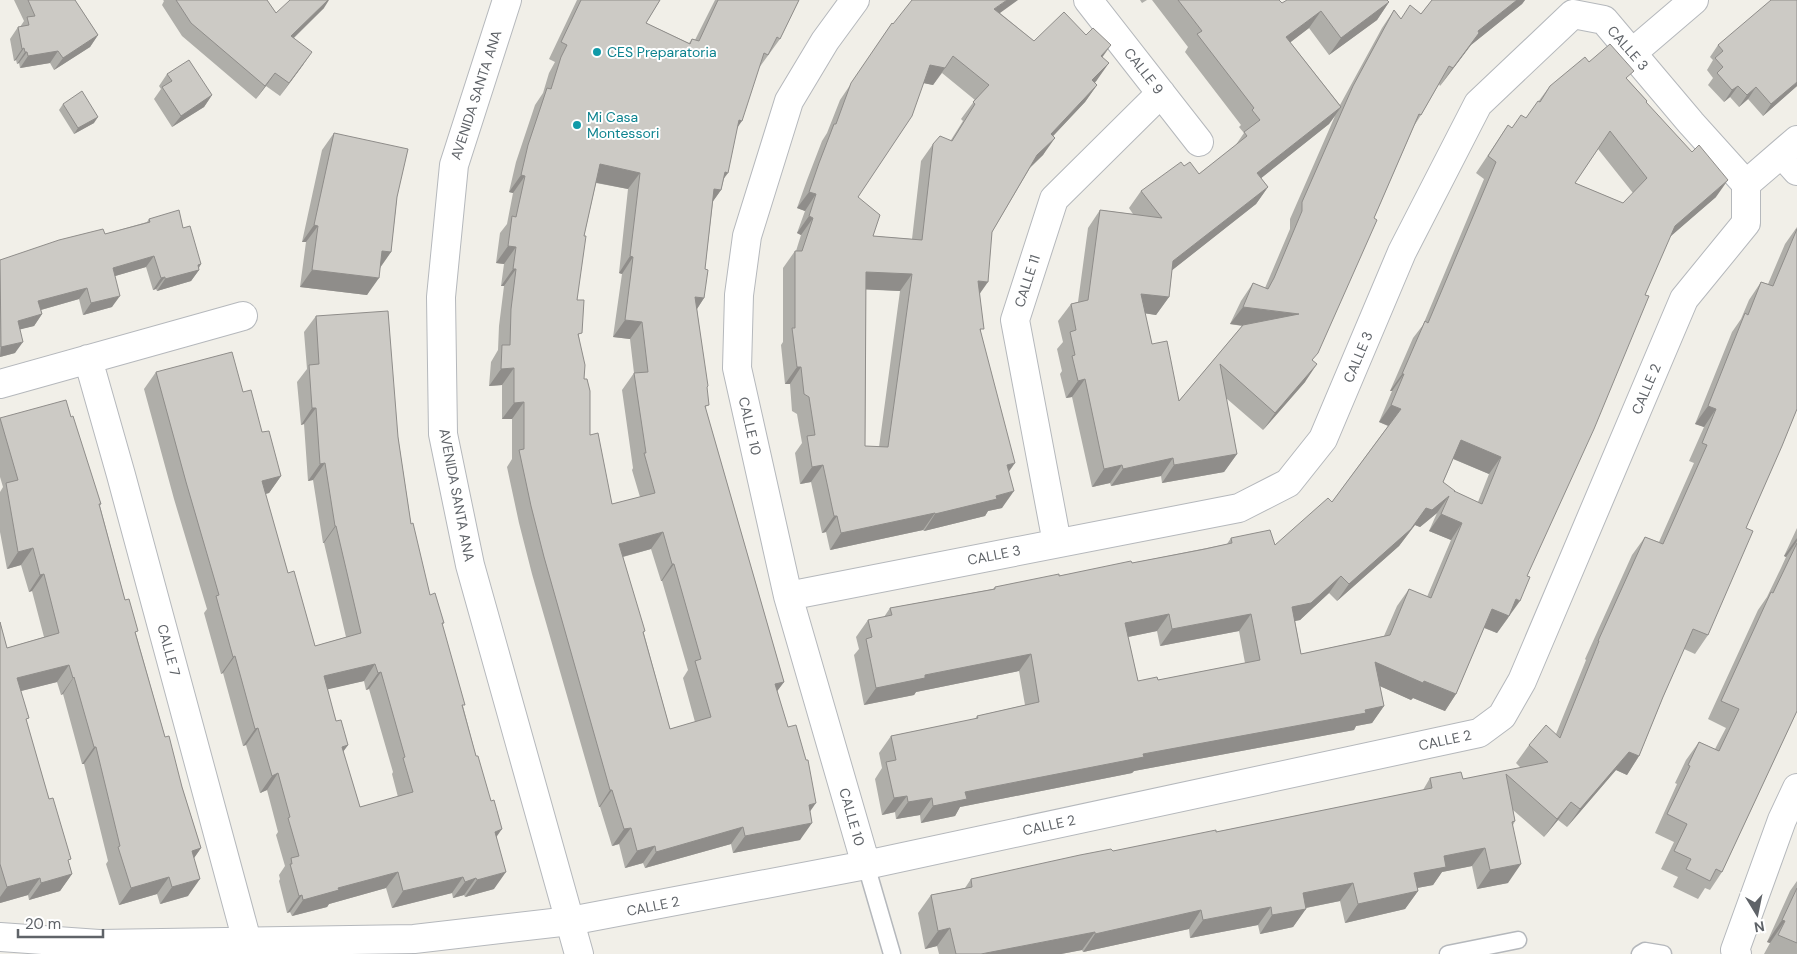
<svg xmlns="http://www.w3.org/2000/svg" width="1797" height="954" font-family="'DM Sans',sans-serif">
<rect width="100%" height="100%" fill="#f1efe8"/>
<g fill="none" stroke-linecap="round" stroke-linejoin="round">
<!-- service casing -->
<g stroke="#b5b8bc" stroke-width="19">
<path id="service" d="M866,865l26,89
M1448,954l70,-14
M1640,954l5,-3 18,3"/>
</g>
<!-- minor casing -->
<g stroke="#b5b8bc" stroke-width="30">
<path id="minor" d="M855,0l-30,41 -36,60 -42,135 -8,59 -2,73 51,228 78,269
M1088,0l111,142
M1632,53l62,-53
M1782,154l15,17
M1746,184l51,-44
M88,359l33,116 126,466
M0,384l243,-68
M1057,543l-42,-223 39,-121 107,-106
M788,596l451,-88 49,-25 35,-44 79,-187 76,-148 95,-90 31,6 87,103 55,61
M0,937l99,7 315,-5 156,-18 296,-56 613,-132 23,-17 20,-35 162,-382 62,-76v-39
M1737,954l-2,-4 47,-130 15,-32"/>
</g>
<!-- tertiary casing -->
<g stroke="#b5b8bc" stroke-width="30">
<path id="tertiary" d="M507,0l-53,165 -13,132 2,137 27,131 109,389"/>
</g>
<!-- service -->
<use href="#service" stroke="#fff" stroke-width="16"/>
<!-- minor -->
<use href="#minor" stroke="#fff" stroke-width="28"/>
<!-- tertiary -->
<use href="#tertiary" stroke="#fff" stroke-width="28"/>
</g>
<!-- wall -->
<path fill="#afaea9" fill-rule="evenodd" d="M14,0h61l23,35 -8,12 -36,23 -4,-7 -30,5 -1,-5 -2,1 -1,-4 -2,1 -4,-22 8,-12h2l4,-6z
M163,0h104l9,13 48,-5 -30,30 9,27 -23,31 -14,-10 -10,13 -74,-63 -20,-31 2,-4z
M577,0h83l-14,23 43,20 3,-4 3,1 20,-40h84l-19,39 -21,29 -22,61 -16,61 -8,11 -8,68 -1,29 -7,11 10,79 -1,22 78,272 -7,9 33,121 -10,28 -67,13 -2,-9 -86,24 -2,-5 -18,5 -6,-24 -7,2 -12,-39h-1l-67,-233 -13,-51 -12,-56 5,-8v-40h-10v-34l-13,1 2,-24 7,-12 1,-24 5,-40h-3l3,-22 -8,-1 4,-30 7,-9 6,-31 -4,-1 7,-30 19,-57 8,-12 6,-20 6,-11 -6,-3zM596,183l32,6 -9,84 3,1 -9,63 17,2 4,34 -12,17 11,78 -1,2 8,27 -28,7 -22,-69 -11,-98 -2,-37 7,-64zM651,549l10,32h1l26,89 -5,8 12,44 -25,7 -47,-172z
M1140,0h7l-5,3z
M1152,0h127l3,3 107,-1 -12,18 -48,35 -20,-27 -19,14 50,63 42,-77 12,-18 7,9 20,-5 11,-14h93l-3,4 -51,41 -31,41 -1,-2 -18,31 -7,11 -102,234 -7,22 -42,48 -37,-32 11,56 -13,18 -62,11 -1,-7 -50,10 -1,-3 -18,4 -20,-90 -6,1 -6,-24 2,-3 -5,-22 6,-7 -5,-21 13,-17 7,-2 10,-74 12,-18 33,4 -4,-6 12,-17 43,-25 15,8 36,-28 9,-13 -5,-6 2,-2 -56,-73 3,-5zM1335,116l-45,103v10l-25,59 -12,-5 -12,18 -11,23 12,2 -63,75 -27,-57 -7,-31 11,2 13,-18 3,-27 84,-66 12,-17 -7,-9 68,-54z
M1000,13l34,28 69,16 -6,23 -2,3 2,2 -12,17 -32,34 -10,19 -13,13 -38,64 -12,62 1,39 28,138 -7,37 -14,3 -3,5 -61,15 -1,-1 -93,20 -4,-18 -4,1 -11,-51 -11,2 -5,-31 7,-10 -5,-29 -5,-3 -2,-27h-5l-4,-39 2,-3v-74l12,-17h1l5,-16 -4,-2 8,-22 -8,-3 10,-28 15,-39 5,-8 13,-33 52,-77 1,1zM942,73l33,27 -14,19 2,2 -12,19 -18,4 -12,17 -9,78 -39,-3 -15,-39 66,-114 9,2zM866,289l34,2 -21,156 -14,-1z
M1718,45l79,41 -34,30 -15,-17 -9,8 -9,-10 -6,5 -16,-17 5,-7 -6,-8 6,-10 -3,-3z
M1589,62l39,18 19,21 -1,1 70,95 -46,39 -162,382 -11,15 -13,-5 -28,66 -11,17 -32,-13 -2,2 -31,-14 4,20 -12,17 -16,3 -2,4 -220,41 -2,2 -172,34 -5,9 -34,7 -1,-8 -24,4 -1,-7 -13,3 -7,-36 7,-11 -3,-15 12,-17 84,-17 2,-3 48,-11 -6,-34 -103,21 -2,3 -50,10 -10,-50 5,-6 -3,-12 12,-17 16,-3 6,-9 103,-19 2,-2 137,-24 95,-19 4,-6 44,7 57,-43 56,-76 -9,-4 13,-31h-2l23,-53 10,-13 61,-146 -8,-6 32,-48 4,3 14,-10 24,-32zM1598,149l35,44 -10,10 -48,-20zM1453,459l36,15 -11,28 -24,-10 -11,-10zM1437,513l-8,18 22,9 -24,57 -18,-8 -12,17 -13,30 -83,18 -6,-33 5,-1 29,-27 8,8 62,-55 16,-21 5,2zM1157,631l3,15 79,-15 6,32 -87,17 -20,1 -10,-44z
M167,74l45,21 -8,12 -32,20 -18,-28 7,-10 -2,-3z
M63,104l31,19 -20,11 -15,-24z
M334,133l63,64 -6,55 -11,16 -13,27 -67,-8 6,-45h-4l20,-92z
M149,219l34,9 18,36 -2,4v2l-8,11 -34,10 -1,-2 -3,1 -7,-23 -31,9 -3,31 -29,8 -4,-16 -38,11 1,4 -8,12 -14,3 -5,24 -15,4v-97l105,-26 42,-12z
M1797,227v182l-51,119 -38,107 -13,19 -11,-5 -21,48 -24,59 -12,19 -11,-5 -49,57 -9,-7 -14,17 -31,-27 2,11 -2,4 -5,58 -31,6 -5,-23 -30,6 -9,13 -16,3 1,3 -13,18 -60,14 -5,-22 -34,7 -13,19 -33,7 -2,-9 -68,13 -1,-9 -106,23 -1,-2 -21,4h-122l-2,-8 -12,3 -7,-36 13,-18 34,-7 6,-9 142,-28 103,-19 207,-42 7,-12 33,1 58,-11 -5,-5 13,-18 27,-11 30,-74 -1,-1 47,-104 13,-18 14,5 35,-79 -5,-2 15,-34 -9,-3 37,-92 9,-13 8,-19 12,-18 7,2 17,-40z
M316,316l82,121 13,87 19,71 14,28 -2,2 55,212 -3,52 -29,8 -1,-2 -11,3 -1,-5 -60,15 -6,-20 -57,16 -2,3 -35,9 -2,-4 -3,1 -8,-32 1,-2 -1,-4 6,-9 -9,-31 2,-3 -11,-42 -7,3 -14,-48 -3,1 -20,-73 -2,1 -17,-61 3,-4 -33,-110 -30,-110 12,-17 87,20 19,40 19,44 -12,17 -4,1 23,79 27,73 31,-9 -22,-94h-1l-10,-63 -5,1 -4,-57 -3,1 -4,-43 10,-13 -3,-37zM364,681l2,9 3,-1 24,83 -1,2 6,23 -38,10 -17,-55 5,-7 -12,-24 -9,-32z
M71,417l30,87 -1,2 25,94 11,34 29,103 17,50 19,61 -7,10 -6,38 -28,8 -3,-10 -38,11 -13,-41 2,-3 -24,-97h-2l-19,-70 -2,1 -4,-13 -36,9 5,30 23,78 23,75 -12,17 -31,9 -1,-5 -28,8v-281l7,26 37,-11 -12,-46 -3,1 -8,-27 -14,4 -7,-37v-40l3,-5 -3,-10v-59z
M1797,528v183l-75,161 -12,18 -5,-2 -7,11 -25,-12 5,-10 -17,-8 13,-27 -19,-9 22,-49 -2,-1 11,-23 13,-18 16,7 11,-21 -18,-9 50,-109 9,-13 14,-29 5,-11 -2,-1z
M1797,881v73h-33l6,-11 -3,-1 23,-51z"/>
<!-- shaded-wall -->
<path fill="#8f8d8a" d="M328,0h1l-5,8 -42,41 9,-13z
M1007,0h11l-36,26 12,-17z
M1517,0h8l-3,4 -51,41 -31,41 38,-55z
M1389,2l-12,18 -48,35 12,-17z
M1321,11l-12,17 -35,27 12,-18z
M98,35l-8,12 -36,23 9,-12z
M1111,45l-12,17 2,-6z
M24,48l-8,12 -2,1 8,-12z
M58,51l-8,12 -30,5 8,-12z
M25,52h2l-8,11 -2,1z
M312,52l-9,13 -23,31 9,-13z
M1109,63l-12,17 -17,17 12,-17z
M930,65l15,3 -12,17 -15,-3z
M275,73l-9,13 -10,13 9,-13z
M1797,82v4l-34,30 8,-12z
M1097,85l-12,17 -46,49 12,-17z
M1738,86l-8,11 -6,5 8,-12z
M1756,87l-8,12 -9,8 8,-12z
M212,95l-8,12 -32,20 9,-11z
M1341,107l-12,17 -84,67 12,-18z
M98,117l-4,6 -20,11 4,-6z
M739,120l3,1 -12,17z
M1055,138l-12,17 -18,17 12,-17z
M600,164l40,9 -12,16 -40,-8z
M725,172l3,1 -12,16 5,1 -12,17 -7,-1z
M521,175l4,1 -12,17 -4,-1z
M1728,180l-12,17 -53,46 12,-17z
M1268,187l-12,17 -95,75 12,-18z
M809,192l7,2 -11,17 -8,-3z
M809,216l4,2 -12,17 -4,-2z
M314,225l4,1 -12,16h-4z
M508,246l8,1 -12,17 -8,-1z
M382,251l9,1 -12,17z
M154,256l-8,11 -41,12 8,-11z
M630,256l3,1 -11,17 -3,-1z
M201,264l-4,6h2l-8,11 -34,10 8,-12z
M513,269h3l-12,17h-3z
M312,270l67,8 -12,17 -67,-8z
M866,272l46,2 -12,17 -46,-2z
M165,277l-9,12 -3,1 8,-12z
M978,281l10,1 -12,17z
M87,288l-8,11 -49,14 8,-12z
M1141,294l28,3 -13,18 -27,-4z
M120,296l-8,11 -29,8 8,-12z
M695,297l9,1 -11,17z
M1243,307l56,7 -12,17 -57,-7z
M42,314l-8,12 -24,6 8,-11z
M625,320l17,2 -12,17 -17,-2z
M23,342l-8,11 -15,4 1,-10z
M1317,364l-12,18 -42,48 12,-17z
M797,367h4l-11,17h-5z
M514,368l-12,17 -13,1 12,-17z
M1402,374h2l-12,17h-2z
M1085,379l-13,18 -6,1 12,-17z
M524,402l-12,17h-10l12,-16z
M1391,405l10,4 -12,17 -10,-4z
M1708,406l8,3 -12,18 -9,-3z
M312,408h4l-12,16 -3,1z
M1461,440l40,17 -12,17 -40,-17z
M1237,454l-13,18 -62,11 12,-18z
M1173,458l-12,18 -50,10 12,-17z
M325,463l-12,17 -5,1 12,-17z
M1015,463l-12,17 4,-15z
M823,465l-12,17 -11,2 12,-17z
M1122,465l-12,18 -18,4 12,-18z
M281,476l-12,17 -19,5 12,-17z
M1014,491l-12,17 -14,3 -3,5 -61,15 11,-17 61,-18z
M1449,496l-12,17 -17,14 -5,-2 -16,21 -62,55 12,-17 77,-76z
M935,513l-12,17 -93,20 11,-17z
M1441,514l21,9 -11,17 -22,-9z
M834,516h3l-11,16 -4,1z
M335,526h1l-12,17h-1z
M663,532l-12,17 -44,12 12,-17z
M1797,538v3l-11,16 -2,-1z
M33,548l-12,17 -14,4 11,-17z
M672,564h2l-12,17h-1z
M44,574l-12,17 -3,1 11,-17z
M1341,576l-12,17 -29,27 -20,4 12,-17z
M1516,599l4,2 -23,32 -17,-7 12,-17z
M1169,614l-12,17 -44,9 12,-17z
M1251,614l-12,17 -79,15 12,-17z
M1031,654l-12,17 -103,21 -2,3 -50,10 12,-17 49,-13z
M235,656l-12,17 -2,1 12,-17z
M1375,662l49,19 32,13 -11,17 -32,-13 -2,2 -47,-21z
M375,664l-11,17 -52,12 12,-17z
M69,665l-12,17 -52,13 12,-17z
M381,672l-12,17 -3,1 12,-17z
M74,677l-11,17 -2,1 12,-17z
M784,682l-12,16 3,-14z
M1384,706l-12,17 -16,3 -2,4 -220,41 -2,2 -172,34 -5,9 -34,7 12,-17 32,-14 178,-38z
M258,728l-12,17 -3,1 12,-17z
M348,745l-12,16 6,-14z
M94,747h2l-12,17h-2z
M1629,752l10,4 -12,19 -11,-5 -49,57 13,-18z
M278,773l-11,17 -7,3 12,-17z
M610,790h2l-12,17h-1z
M907,796l-12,16 -13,3 12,-17z
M932,798l-12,17 -24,4 12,-17z
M1571,802l-13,18 -14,17 13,-18z
M816,803l-12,17 5,-15z
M812,823l-12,17 -67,13 12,-17z
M743,827l-12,17 -86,24 11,-16z
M631,828l-12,16 -7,2 12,-17z
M502,829l-12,17 5,-14z
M655,846l-12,17 -18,5 12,-17z
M201,848l-12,17 3,-14z
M1485,848l-13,18 -30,6 -9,13 -32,6 13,-18 30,-17z
M1521,864l-13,19 -31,6 13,-19z
M398,872l-12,16 -57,16 -2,3 -35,9 11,-16 35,-12z
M506,872l-12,17 -29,8 12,-17z
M72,874l-12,17 -31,9 12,-17z
M169,877l-12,17 -38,11 12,-17z
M463,877l-11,16 -60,15 11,-17z
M40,878l-12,17 -28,8v-6l7,-10z
M476,878l-12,17 -11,3 12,-16z
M200,879l-12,17 -28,8 12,-17z
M1353,883l-13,18 -50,10 13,-18z
M1418,891l-13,18 -60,14 13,-19z
M302,895l-12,17 -3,1 12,-17z
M1271,907l-13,18 -68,13 13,-18z
M1306,909l-13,18 -33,7 12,-19z
M1201,910l-12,19 -106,23 12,-18z
M1782,920l3,1 -15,22 -3,-1z
M950,928l-13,18 -12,3 13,-18z
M1095,932l-13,18 -21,4h-80z"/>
<!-- building -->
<path fill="#cccac5" stroke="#8f8d8a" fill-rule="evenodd" d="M28,0h47l23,35 -35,23 -5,-7 -30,5 -1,-4h-2l-1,-4 -2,1 -4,-22 11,-2 -2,-8 8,-1z
M176,0h91l9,13 14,-13h38l-37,36 21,16 -23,31 -14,-10 -10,13 -74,-63z
M581,0h79l-14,23 44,21 2,-5 7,2 19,-41h81l-19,39 -3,-2 -9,18 -4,-2 -22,68 -3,-1 -11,53 -3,-1 -4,18 -7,-1 -9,80 3,1 -4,28 -9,-1 13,89 -1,1 2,18 -4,1 79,276 -9,2 13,43 8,-2 10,35h2l8,43 -7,2 3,18 -67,13 -2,-9 -87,25 -1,-6 -18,5 -6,-23 -7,1 -12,-39h-2l-66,-233 -13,-51 -12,-56 5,-1v-47l-10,1v-35l-13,1 1,-24h8l1,-36 5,-40h-3l3,-22 -8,-1 4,-30 4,1 9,-41 -4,-1 7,-30 19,-57 4,1 10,-32 6,-12 -6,-3zM600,164l40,9 -10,83 3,1 -8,63 17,2 6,50 -14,1 12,80h-2l11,40 -43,11 -14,-71 -8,2v-44l-3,-12h-3l1,-14 -7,-31 4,-1 2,-33h-7l9,-64h-2zM663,532l9,32h2l27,95 -6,2 16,56 -41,12 -27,-97 2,-1 -26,-87z
M912,0h95l-13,9 40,32 30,-29 22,23 7,-7 18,17 -10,11 8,7 -17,17 5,5 -46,49 4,4 -18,17 -45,77 -4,50 -10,-1 6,48h-4l35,134 -8,2 7,26 -18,5 1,3 -62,15v-1l-94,20 -4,-17h-3l-11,-51 -11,2 -5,-31 8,-1 -6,-38 -5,-3 -3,-27h-4l-5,-39h3v-77h7l11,-33 -4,-2 7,-22 -7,-2 10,-29 15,-39h2l15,-41 41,-60 1,1zM953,56l36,29 -16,17 2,2 -23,37 -12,-5 -7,8 -11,96 -49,-4 7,-21 -22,-18 54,-81 18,-51 15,3zM866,272l46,2 -24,173 -23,-1z
M1178,0h101l3,3 5,-3h100l2,2 -48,36 -20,-27 -35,26 55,70 -84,66 11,14 -95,74 -4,36 -28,-3 11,50 15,-3 12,60 64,-76 56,-11 -56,-7 10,-24 15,6 6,-11 28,-67v-9l51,-116 41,-76 7,9 9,-14 11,9 11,-14h85l-39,31 1,2 -26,35 -4,-2 -28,49 -2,-1 -45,104 3,2 -59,133 -6,7 5,4 -42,49 -55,-49 17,90 -63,11 -1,-7 -50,11 -1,-4 -18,4 -19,-90 -7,2 -6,-25 3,-1 -5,-23 6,-2 -5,-26 17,-4 12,-90 62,8 -21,-27 40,-29 3,4 6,-4 9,12 48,-38 -3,-4 16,-12 -8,-10 2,-2 -57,-74 5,-3z
M1771,0h26v82l-26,22 -15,-17 -9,8 -9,-9 -6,4 -15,-17 6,-6 -8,-9 8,-7 -5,-6z
M1610,44l24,27 -8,7 21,23 -1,1 46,50 7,-7 29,35 -53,46 -30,69 4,1 -55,133 -67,147 3,1 -10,24 -4,-2 -7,17 -17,-7 -36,85 -32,-13 -1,2 -48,-21 9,44 -19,4 1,3 -223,41 1,3 -179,35 2,7 -34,7 -1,-8 -24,4 -1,-6 -13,2 -8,-36 10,-2 -5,-24 87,-18 -1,-2 62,-14 -8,-48 -106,21v3l-49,10 -10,-49 6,-2 -4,-17 24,-5 -2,-7 105,-19v-2l64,-13v2l72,-15 1,2 73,-14 27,-6 -1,-5 39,-8 5,15 53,-47 4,4 69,-93 -10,-4 13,-31h-2l23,-53 3,2 68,-161 -8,-6 20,-31 4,3 9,-13 5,3 12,-17 2,1 10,-16 35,-29 4,5zM1610,131l37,47 -24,25 -48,-20zM1461,440l40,17 -19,47 -28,-13h1l-12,-9zM1449,496l-8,18 21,9 -31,75 -22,-9 -19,46 -89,19 -9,-47 19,-4 30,-27 8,8 62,-55 15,-21 6,2zM1169,614l3,15 79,-15 9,46 -102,20 -1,-3 -19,4 -13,-58z
M189,60l23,35 -31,21 -19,-29 10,-6 -5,-7z
M82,91l16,26 -20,11 -15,-24z
M334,133l74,16 -11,48 -6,55 -9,-1 -3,27 -67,-8 6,-44 -4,-1z
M179,210l4,18 7,-2 11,38 -3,1 1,5 -34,9v-2l-4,1 -7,-22 -41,12 7,28 -29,7 -4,-15 -49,13 4,13 -24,7 5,21 -22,5 -1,-87 59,-20 44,-11 2,5 45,-12 -1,-3z
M1797,229v180l-15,37 -36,82 7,3 -45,104 -15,-6 -30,68 -24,59 -10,-4 -49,57 -9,-7 -14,17 -51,-45 9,47 -3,1 9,42 -31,6 -5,-22 -41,8 2,11 -32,6 4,18 -60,13 -5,-21 -50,10 3,16 -34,6 -1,-8 -68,13 -2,-10 -106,24v-2l-114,22h-25l-6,-26 -12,3 -7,-36 41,-8 -1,-8 109,-24 31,-6 2,2 103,-21v2l216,-44 -2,-10 31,-6 2,7 85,-17 -19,-17 17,-20 14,13 39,-97h-1l47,-104 18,7 44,-99 -5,-2 14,-34 -8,-3 37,-93 3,2 13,-33 12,4z
M388,311l10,126 13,87 2,-1 17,72 5,-2 9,30h-2l23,82h-3l14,51h2l13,45 3,-1 8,29 -7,3 11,40 -29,8 -1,-2 -11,4 -2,-5 -60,14 -5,-19 -60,16 1,2 -36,10 -1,-5 -3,1 -9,-32h2l-1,-6 8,-2 -11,-38 2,-1 -12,-44 -6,3 -14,-48 -3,1 -20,-73 -2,1 -17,-61 3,-1 -33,-113 -30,-110 76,-20 11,40 8,-2 11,42 7,-1 12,45 -19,5 26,92 6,-2 21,75 46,-13 -25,-107h-1l-10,-63 -5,1 -4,-56h-4l-3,-43 10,-1 -3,-48zM375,664l3,9 3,-1 24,85 -2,1 10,34 -53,15 -18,-60 6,-2 -7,-25 -5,1 -12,-45z
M66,400l5,17 2,-1 28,88h-2l26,96 4,-1 9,32 -3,1 30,105 4,-1 13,51 19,61 -9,3 8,28 -28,8 -3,-10 -38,11 -13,-41 2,-1 -24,-99h-2l-20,-70 -1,1 -4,-13 -52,13 12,40 -3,1 23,80 4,-1 18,61 -3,1 4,14 -31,9 -1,-5 -33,9 -7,-23v-242l7,26 52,-15 -15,-59 -4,1 -7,-27 -15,4 -12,-69 12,-3 -18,-62z
M1797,543v168l-75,161 -6,-3 -6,12 -24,-12 5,-10 -17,-8 13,-27 -20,-10 23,-48 -2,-1 11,-23 20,9 20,-42 -18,-8 50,-109 2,1z
M1797,888v55l-19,-8 7,-14 -3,-1z"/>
<!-- markers -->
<g fill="#0f9aa8" stroke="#fff" stroke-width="2">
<circle cx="597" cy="52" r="5"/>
<circle cx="577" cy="125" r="5"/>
</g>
<g text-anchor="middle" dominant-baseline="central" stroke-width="4" stroke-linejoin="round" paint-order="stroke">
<!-- street labels -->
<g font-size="14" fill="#5f6368" stroke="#fff">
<text transform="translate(1628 48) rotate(49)">CALLE 3</text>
<text transform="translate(1144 71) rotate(52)">CALLE 9</text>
<text transform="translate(476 95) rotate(-72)">AVENIDA SANTA ANA</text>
<text transform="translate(1027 281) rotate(-72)">CALLE 11</text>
<text transform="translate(1358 357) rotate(-67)">CALLE 3</text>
<text transform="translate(1646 389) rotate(-67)">CALLE 2</text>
<text transform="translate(750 426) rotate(77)">CALLE 10</text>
<text transform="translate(457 495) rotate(79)">AVENIDA SANTA ANA</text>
<text transform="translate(994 555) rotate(-11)">CALLE 3</text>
<text transform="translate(169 650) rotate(75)">CALLE 7</text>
<text transform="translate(1445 740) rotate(-12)">CALLE 2</text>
<text transform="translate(852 817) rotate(74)">CALLE 10</text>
<text transform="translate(1049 825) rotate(-12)">CALLE 2</text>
<text transform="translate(653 906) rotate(-11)">CALLE 2</text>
</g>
<!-- culture labels -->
<g font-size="14" fill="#0d838f" stroke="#fff" text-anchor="start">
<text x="607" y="52">CES Preparatoria</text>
<text x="587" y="117">Mi Casa<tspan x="587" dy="16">Montessori</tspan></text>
</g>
</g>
<!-- north arrow -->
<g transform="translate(1757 914) rotate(170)" stroke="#ffffff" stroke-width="4" paint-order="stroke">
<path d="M0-4L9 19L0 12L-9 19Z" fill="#5f6368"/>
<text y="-8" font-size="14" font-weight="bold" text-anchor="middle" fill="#5f6368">N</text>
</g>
<!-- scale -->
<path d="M18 929v8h85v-8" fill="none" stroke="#5f6368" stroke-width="2.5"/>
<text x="25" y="929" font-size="15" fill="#5f6368" stroke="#ffffff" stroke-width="4" paint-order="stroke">20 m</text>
</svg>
